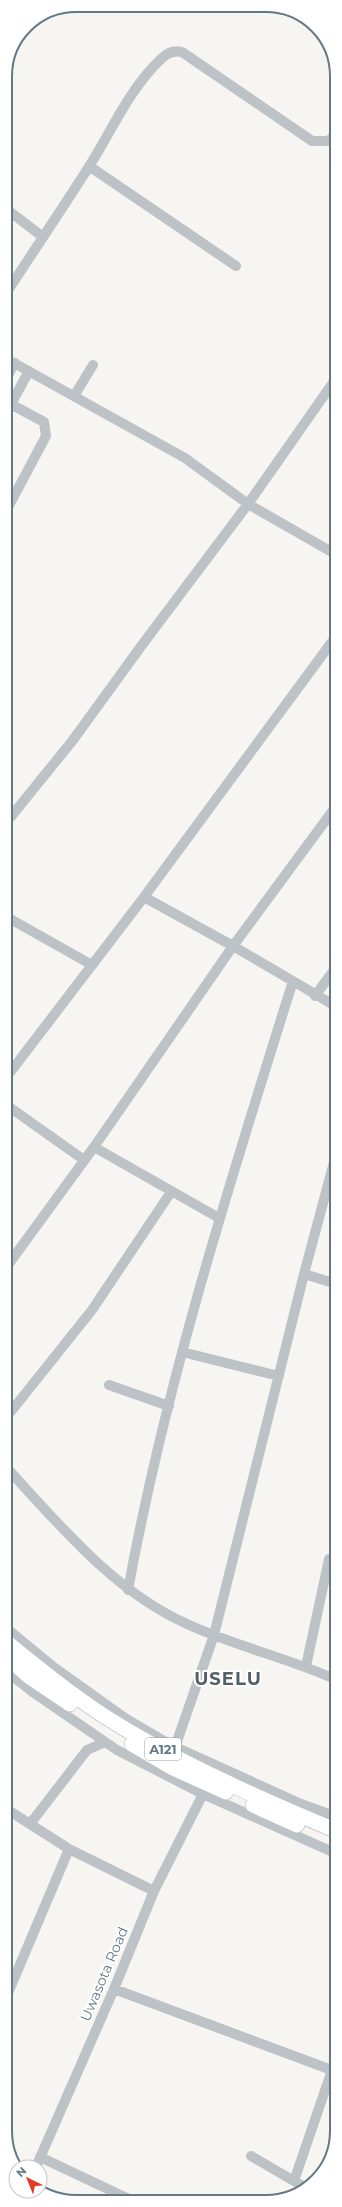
<svg xmlns="http://www.w3.org/2000/svg" width="342" height="2207" font-family="Montserrat,sans-serif">
<rect width="100%" height="100%" fill="#f6f5f2"/>
<g fill="none" stroke-linecap="round" stroke-linejoin="round">
<!-- highway casing -->
<g stroke="#afb5b8" stroke-width="16">
<path id="highway" d="M5,1641c32,26 64,52 99,75 72,46 154,82 233,115
M5,1655l25,22 40,27
M132,1744l41,24 53,24
M253,1805l44,20"/>
</g>
<!-- minor -->
<path stroke="#bcc2c5" stroke-width="10" d="M89,166l147,100
M5,208l38,29
M5,295c28,-43 57,-86 85,-130 22,-35 40,-77 71,-106 6,-6 13,-9 21,-7l130,89h16l9,-7
M5,358l180,100 63,46 89,51
M5,380l10,-17
M74,396l19,-31
M5,401l39,21 2,14 -41,77
M11,404l18,-33
M5,824l68,-84 69,-95 106,-141 89,-127
M144,897l89,49 104,61
M5,916l87,49
M315,996l22,-30
M5,1079l139,-182 193,-262
M5,1104l79,56
M94,1147l125,71
M5,1269l89,-122 139,-201 104,-141
M304,1274l33,10
M182,1352l97,24
M109,1385l60,21
M5,1419l87,-109 79,-118
M5,1466c54,58 108,125 182,158 48,22 101,34 150,56
M128,1590c38,-208 102,-408 165,-609
M5,1627l50,41 70,50 46,27 130,59 36,13
M306,1666l23,-107
M5,1670l29,23 83,57 86,44 134,60
M175,1747l39,-112 90,-361 33,-123
M5,1808l64,41 85,42
M30,1824l57,-74 18,-8
M114,1989l223,83
M5,2000l64,-151
M251,2156l55,32
M40,2157l91,43
M36,2167l78,-178 40,-98 49,-97
M294,2181l38,-111"/>
<!-- highway -->
<use href="#highway" stroke="#fff" stroke-width="15"/>
</g>
<g text-anchor="middle" dominant-baseline="central" stroke-width="4" stroke-linejoin="round" paint-order="stroke">
<!-- shield labels -->
<rect fill="#fff" stroke="#92a1a8" stroke-width="1" x="145" y="1738" width="36" height="22" rx="3"/>
<g font-size="13" font-weight="bold" fill="#647983">
<text x="163" y="1749">A121</text>
</g>
<!-- street labels -->
<g font-size="14" fill="#647983" stroke="#fff">
<text transform="translate(104 1974) rotate(-67)">Uwasota Road</text>
</g>
<!-- district labels -->
<g font-size="18" font-weight="bold" letter-spacing="1" fill="#526168" stroke="#fff">
<text x="228" y="1679">USELU</text>
</g>
</g>
<!-- crop -->
<path d="M0 0H342V2207H0ZM76 12H266A64 64 0 0 1 330 76V2131A64 64 0 0 1 266 2195H76A64 64 0 0 1 12 2131V76A64 64 0 0 1 76 12Z" fill="#fff" fill-rule="evenodd"/>
<path fill="none" stroke="#647983" stroke-width="2" d="M76 12H266A64 64 0 0 1 330 76V2131A64 64 0 0 1 266 2195H76A64 64 0 0 1 12 2131V76A64 64 0 0 1 76 12Z"/>
<!-- north arrow -->
<g transform="translate(28 2179) rotate(317)"><circle r="19" fill="#ffffff" stroke="#c1c9cd"/>
<path d="M0-3L7 15L0 10L-7 15Z" fill="#e33b25"/>
<text y="-6" font-size="11" font-weight="bold" text-anchor="middle" fill="#647983">N</text>
</g>
</svg>
